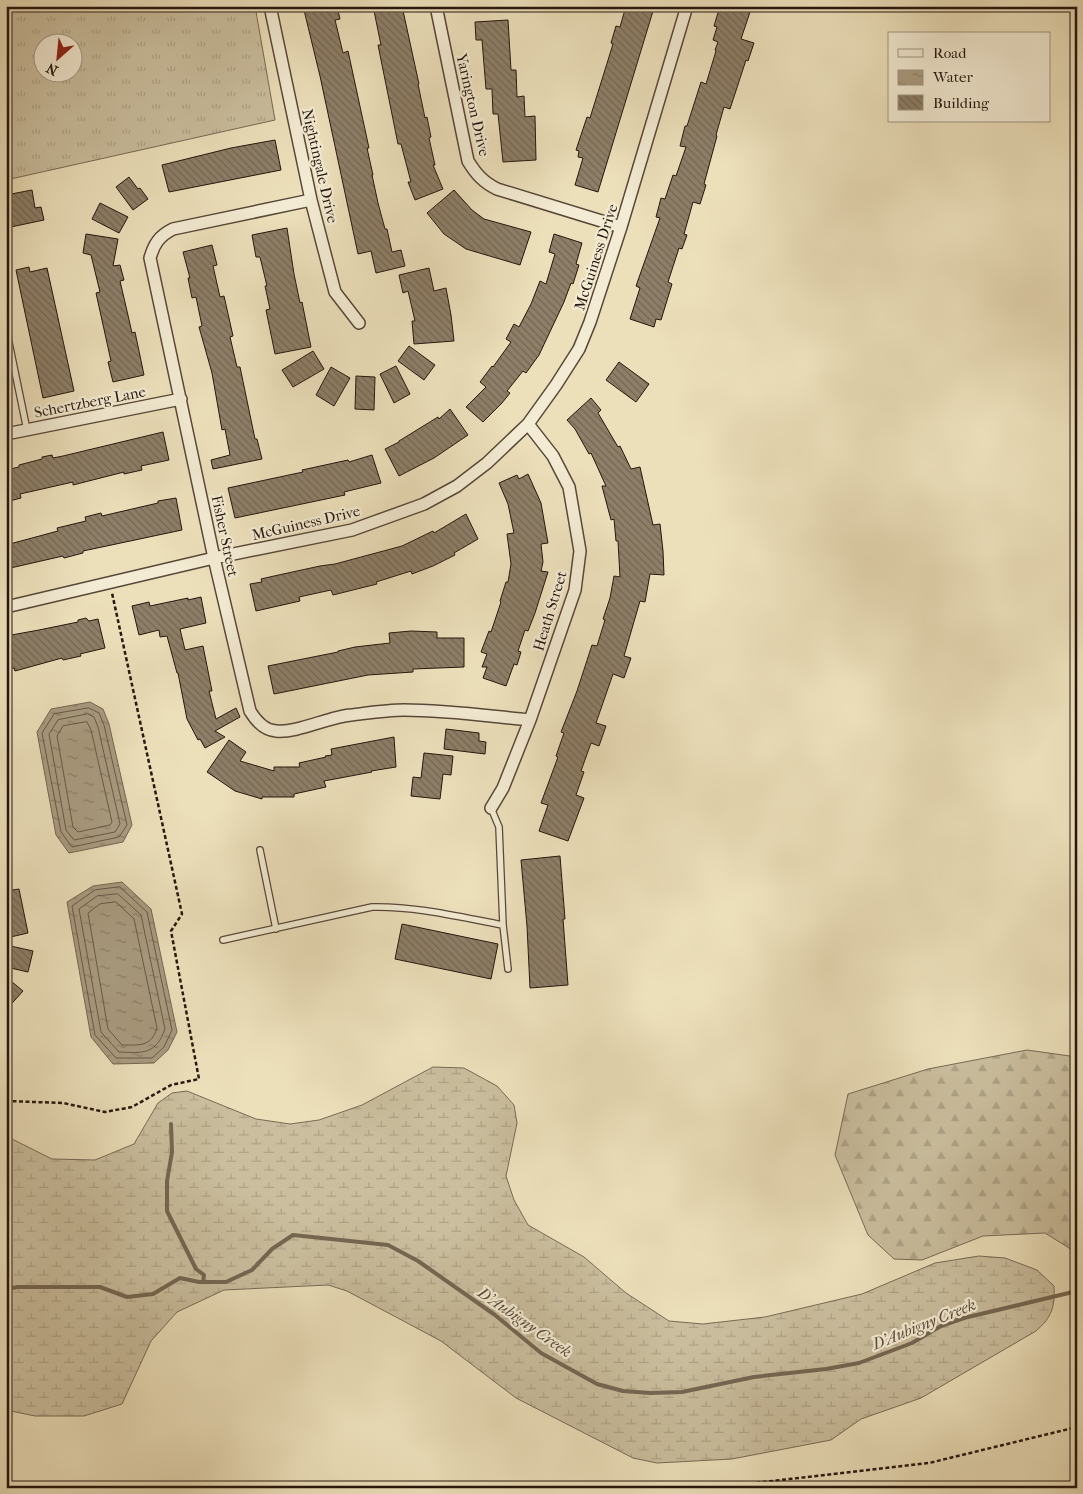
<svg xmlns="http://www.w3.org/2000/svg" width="1083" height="1494" font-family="'IM FELL French Canon',serif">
<defs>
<pattern id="grass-tufts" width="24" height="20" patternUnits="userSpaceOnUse" patternTransform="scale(1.25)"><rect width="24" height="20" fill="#cabe9e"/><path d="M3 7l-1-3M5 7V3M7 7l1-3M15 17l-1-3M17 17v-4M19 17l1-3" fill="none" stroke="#ada387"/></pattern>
<pattern id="forest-firs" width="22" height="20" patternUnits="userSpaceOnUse" patternTransform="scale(1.25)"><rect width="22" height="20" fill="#cabe9e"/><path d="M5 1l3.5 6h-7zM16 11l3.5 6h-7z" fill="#ada387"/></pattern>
<pattern id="wetland-marsh" width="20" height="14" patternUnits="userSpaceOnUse" patternTransform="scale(1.25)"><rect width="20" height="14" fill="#cabe9e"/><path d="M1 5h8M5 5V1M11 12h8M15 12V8" fill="none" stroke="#ada387"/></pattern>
<pattern id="water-ripples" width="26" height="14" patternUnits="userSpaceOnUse" patternTransform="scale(1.25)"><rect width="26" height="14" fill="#a99b80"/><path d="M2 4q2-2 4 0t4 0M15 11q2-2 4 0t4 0" fill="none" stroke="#897d67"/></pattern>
<pattern id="building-back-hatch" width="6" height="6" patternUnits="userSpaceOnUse" patternTransform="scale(1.25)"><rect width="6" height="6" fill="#8d7f68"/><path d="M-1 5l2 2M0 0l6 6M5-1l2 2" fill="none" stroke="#736754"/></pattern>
</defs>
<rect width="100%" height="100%" fill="#ece0bb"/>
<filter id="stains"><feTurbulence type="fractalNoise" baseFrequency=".004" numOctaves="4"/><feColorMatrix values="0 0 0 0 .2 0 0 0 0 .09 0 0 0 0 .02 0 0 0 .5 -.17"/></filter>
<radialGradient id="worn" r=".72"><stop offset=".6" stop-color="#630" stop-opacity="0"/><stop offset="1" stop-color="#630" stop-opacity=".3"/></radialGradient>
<!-- grass -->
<path fill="url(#grass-tufts)" stroke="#786a56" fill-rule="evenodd" d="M6,6h249l20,114 -269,60zM42,42h30v30h-30z"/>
<!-- forest -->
<path fill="url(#forest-firs)" stroke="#786a56" d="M1027,1050l50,7v196l-32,-20 -62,3 -61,24 -28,-1 -26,-24 -33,-80 13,-61 80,-25z"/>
<!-- wetland -->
<path fill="url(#wetland-marsh)" stroke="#786a56" d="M433,1067l31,1 33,18 17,19 3,18 -11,53 8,24 14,25 56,32 42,36 43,28 34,3 62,-7 97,-23 73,-31 44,-7 26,2 32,12 17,16c1,21 -2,31 -18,45l-115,67 -60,21 -30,21 -99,19 -75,4 -24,-5 -117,-60 -75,-57 -94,-50 -19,-6 -104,5 -47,22 -26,29 -29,63 -38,12h-49l-29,-6v-274l46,23 43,1 39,-16 24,-41 14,-10 15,-2 69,28 34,5 29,-4 43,-15z"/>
<!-- water -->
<path fill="url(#water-ripples)" stroke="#756652" d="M90,702l13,7 6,15 23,101 -9,17 -54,11 -13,-18 -19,-103 14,-23z
M122,882l29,27 26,123 -9,18 -14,13 -41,1 -22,-27 -24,-135 26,-16z"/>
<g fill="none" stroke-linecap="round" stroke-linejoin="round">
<!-- shore -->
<path stroke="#685847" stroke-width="1" d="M89,708l10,5 5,12 23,100 -8,12 -47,10 -11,-15 -19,-99 12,-19z
M88,714l6,3 4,10 22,97 -5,8 -41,8 -8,-10 -17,-96 9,-14z
M87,722l4,8 21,92 -2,3 -32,7 -5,-5 -16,-91 6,-10z
M120,887l27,25 25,118 -8,17 -12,11h-36l-21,-23 -23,-129 23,-16z
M118,894l23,21 24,114c-9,26 -23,24 -46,23l-18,-20 -22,-123 18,-13z
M116,902l18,17 23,109c-6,19 -17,17 -35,17l-14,-16 -20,-116 12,-9z"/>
<!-- stream -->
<path stroke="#756652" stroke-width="4" d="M171,1124l1,28 -5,29v30l29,58 8,6 -1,7
M6,1289l12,-2h82l27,10 26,-3 27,-16 19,4h27l26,-12 20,-21 21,-14 95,10 30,16 77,54 46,38 56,31 26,7 27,2 32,-1 72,-15 72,-8 33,-6 53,-20 29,-17 23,-8 113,-27"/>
</g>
<!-- building -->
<path fill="url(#building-back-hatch)" stroke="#26160e" d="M303,6h34l3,13 -5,1 8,33 5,-2 21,97h-2l6,27h-1l6,28 7,26h2l5,23 9,-2 4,16 -29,7 -5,-22 -13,3 -38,-178z
M373,6h29l17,78h-1l7,34 2,-1 4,20 -2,1 6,27h-2l10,24 -28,11 -7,-18h3l-10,-38h-3l-20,-99h3z
M626,6h11l16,5 -55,181 -23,-7 8,-27 -5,-1 1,-6 -3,-1 11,-33 3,1 23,-74 -2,-1 5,-17 4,1z
M720,6h32l-11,33 13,4 -6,18 -2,-1 -16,49 -6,-2 -8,28 1,1 -13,48 2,1 -6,19 -7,-2 -9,32 3,1 -5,14 -3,-1 -11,34 4,2 -7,23 -4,13 -5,-1 -2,8 -24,-8 10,-31 -4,-2 24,-68 -4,-1 5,-19 4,1 8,-24 3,1 10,-29 -6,-1 5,-20h2l14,-44 5,2 10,-33 -1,-1 3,-8 -5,-2 4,-13 -3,-1z
M508,20l3,50h5l1,27 7,-1 1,21 10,-1 1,44 -33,2 -5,-48h-5l-1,-25h-6l-4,-49h-6l-1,-18z
M275,140l6,30 -112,22 -7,-27 69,-17z
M129,177l9,12 2,-1 8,11 -15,11 -17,-23z
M32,190l3,18 6,-1 3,13 -38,8v-33z
M454,190l18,20 12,9 47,13 -11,33 -54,-16 -22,-15 -17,-21z
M100,203l28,14 -9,16 -27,-14z
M287,228l7,46 6,29 2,-1 9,45 -36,7 -9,-44 4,-1 -5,-23h2l-7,-29h-4l-4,-22z
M86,234l32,5 -5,27 7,-1 4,15 -4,1 7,30 5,22 3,-1 9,43 -31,7 -5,-20 3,-1 -15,-68 4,-1 -9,-37 -8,-2z
M554,234l28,9 -6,21 3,1 -6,19 -2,-1 -7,19 -25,53 -13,18 -3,-2 -16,20 3,2 -8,10 -19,19 -17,-15 20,-20 -6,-5 12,-16 1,1 18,-25 -5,-3 8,-15 5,3 12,-23 9,-23 6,3 9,-30 -6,-2z
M212,245l5,20 -4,1 7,31 4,-1 9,40 -3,1 7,30h3l15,72h2l5,20 -49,10 -2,-9 19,-5 -5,-26 -3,1 -10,-57 -13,-46 3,-1 -6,-29 -4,1 -4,-20h2l-7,-26z
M29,267l1,5 17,-4 27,123 -31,7 -27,-128z
M429,268l5,23 12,-3 5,27 3,26 -40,3 -2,-23h3l-7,-30 -5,2 -4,-18z
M409,346l26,19 -11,15 -26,-19z
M313,351l11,18 -31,18 -11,-17z
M619,362l30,22 -13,18 -30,-22z
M396,366l14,28 -16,9 -14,-29z
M331,367l19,11 -16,28 -18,-11z
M356,376l19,1 -1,33 -19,-1z
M591,398l10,12 -3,3 20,34 2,-1 11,23 9,-2 13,58 7,-1 3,27 1,24 -14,-1 -5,28 -5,-1 -16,55 7,2 -7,20 -11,-4 -17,49 10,3 -7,20 -8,-3 -10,28 3,1 -8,23 8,3 -16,43 -29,-10 9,-26 -7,-2 17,-46 -2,-1 8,-23 -3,-1 16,-41 15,-46 5,1 8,-26 -2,-1 7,-21 4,-22 6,1 -2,-36h-2l-2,-22 -3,1 -9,-34h4l-15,-33 -2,1 -14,-25 -8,-9z
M450,409l18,26 -34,23 -35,18 -14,-27 14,-7v-1l39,-24 1,2z
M163,432l6,28 -28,6 1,4 -18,4v-2l-51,13v-3l-53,12 1,4 -15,4v-32l13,-3v-2l23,-6v-2l10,-2 1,3 10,-2z
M372,455l9,28 -37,9 1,3 -110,23 -7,-30 75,-16 -1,-2 46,-10 1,2z
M528,474l13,29 7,40 -7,1 2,18 -2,9 7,1 -13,41 -7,18 -3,-1 -7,21 3,1 -4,13 -3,-1 -8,22 -23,-8 4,-11h-5l5,-13 -6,-2 8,-21 2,1 10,-30 -1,-1 6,-19h2l3,-18 -4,-30 7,-1 -6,-29 -9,-21 18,-8 2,4z
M176,498l6,32 -99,21v2l-19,5 -1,-2 -57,13v-24l52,-14 -1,-3 29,-7 -1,-4 16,-4 1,3 56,-13v-2z
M466,514l12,25 -24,14 1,2 -22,11 -21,8 -1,-3 -35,11 1,2 -44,11 -2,-5 -32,7 1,4 -44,10 -6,-27 12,-2 -1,-3 13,-3 46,-10 15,-2 67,-18 31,-15 1,2z
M201,597l5,26 -26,6 5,21 18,-4 9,45h-3l7,28 20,-11 4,9 -25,14 10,6 -20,11 -5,-9 -2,1 -11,-21 -9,-46h-1l-10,-37 -7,1 -1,-7 -20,5 -7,-29 17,-4 1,4 38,-8v2z
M86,618l3,3 9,-2 7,29 -25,6 1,2 -18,4 -1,-2 -47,13 -1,-3 -8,2v-34l33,-6 39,-8v-2z
M411,631l26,1v6h27v29l-51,2v3l-45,3 -94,19 -6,-28 70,-14v-1l17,-4 35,-4 -1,-10z
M446,729l33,4v8l7,1 -1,12 -41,-5z
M394,737l2,30 -25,4 1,1 -48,9 2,6 -32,7v3h-32v2l-27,-8 -28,-19 22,-32 17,12 -6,9 34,10v-4h26l-1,-4 27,-6 -1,-1 7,-1 -1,-6z
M424,753l29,3 -2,19 -8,-1 -3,25 -29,-3 2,-19 8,1z
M560,856l5,63h-2l5,66 -38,3 -3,-62 -6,-66z
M19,889l9,44 -22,5v-47z
M402,924l96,20 -7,35 -96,-20z
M6,945l27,6 -5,21 -22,-5z
M6,977l17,14 -17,19z"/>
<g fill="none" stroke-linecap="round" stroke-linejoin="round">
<!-- lane casing -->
<g stroke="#584839" stroke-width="8">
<path id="lane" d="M6,328l21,102
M491,808l8,19 4,98 5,44
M260,850l16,79
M223,940l149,-33c44,-1 88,10 131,18"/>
</g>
<!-- street casing -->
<g stroke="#584839" stroke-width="14">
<path id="street" d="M270,6l41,194 24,92 24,31
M436,6l32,155c8,13 15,21 29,28l124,38
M311,200l-138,29c-14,7 -19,15 -23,29l64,300 36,153c6,10 14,19 26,20 22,2 52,-14 75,-16 17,-2 36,-5 53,-5 42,0 84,6 126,10
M6,434l175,-35
M6,607l208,-49 138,-28 72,-26 33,-18 30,-23 41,-39 28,-39 23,-36 11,-27 31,-95 66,-221
M491,808l12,-20 27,-68 45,-130 5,-39 -11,-64 -16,-31 -25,-32"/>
</g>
<!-- path -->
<path stroke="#26160e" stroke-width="2.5" stroke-dasharray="4 2.5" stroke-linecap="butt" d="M6,1101l57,2 42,9 27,-5 39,-22 28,-6 -28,-148 11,-17 -70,-321
M711,1488l218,-25 148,-36"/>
<!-- lane -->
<use href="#lane" stroke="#f3ebd3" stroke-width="5.5"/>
<!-- street -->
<use href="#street" stroke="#f3ebd3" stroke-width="11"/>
</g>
<g text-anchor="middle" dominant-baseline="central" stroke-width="4.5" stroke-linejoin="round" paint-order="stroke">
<!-- street labels -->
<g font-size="15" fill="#26160e" stroke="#f3ebd3">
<text transform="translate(473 105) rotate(77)">Yarington Drive</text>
<text transform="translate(320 166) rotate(77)">Nightingale Drive</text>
<text transform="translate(596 257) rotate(-72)">McGuiness Drive</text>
<text transform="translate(90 402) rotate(-11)">Schertzberg Lane</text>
<text transform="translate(306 523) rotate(-13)">McGuiness Drive</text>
<text transform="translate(225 536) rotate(78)">Fisher Street</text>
<text transform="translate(550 611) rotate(-73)">Heath Street</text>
</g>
<!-- water labels -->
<g font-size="16" font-style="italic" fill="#5a4b3c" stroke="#f3ebd3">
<text transform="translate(525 1322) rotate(35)">D'Aubigny Creek</text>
<text transform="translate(924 1324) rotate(-22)">D'Aubigny Creek</text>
</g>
</g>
<!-- margin -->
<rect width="1083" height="1494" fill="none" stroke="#ece0bb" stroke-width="25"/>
<rect x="8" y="8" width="1068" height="1479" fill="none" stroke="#26160e" stroke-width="2.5"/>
<rect x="12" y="12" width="1058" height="1469" fill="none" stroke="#26160e"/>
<!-- legend -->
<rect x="888" y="32" width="162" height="90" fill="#f3ebd3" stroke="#a19684"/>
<rect x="898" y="49" width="25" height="8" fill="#f3ebd3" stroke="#a19684"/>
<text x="933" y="58" font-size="15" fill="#26160e">Road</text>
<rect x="898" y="70" width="25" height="15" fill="url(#water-ripples)" stroke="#a19684"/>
<text x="933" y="82" font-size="15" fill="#26160e">Water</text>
<rect x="898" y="95" width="25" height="15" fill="url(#building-back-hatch)" stroke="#a19684"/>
<text x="933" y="108" font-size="15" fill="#26160e">Building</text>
<!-- north arrow -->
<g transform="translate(58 58) rotate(207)"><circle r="24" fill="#f3ebd3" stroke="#a19684"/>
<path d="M0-4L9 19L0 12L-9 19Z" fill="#8f2418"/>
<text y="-8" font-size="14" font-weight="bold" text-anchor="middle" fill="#26160e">N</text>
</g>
<rect width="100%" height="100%" filter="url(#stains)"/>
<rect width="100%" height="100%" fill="url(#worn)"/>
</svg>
